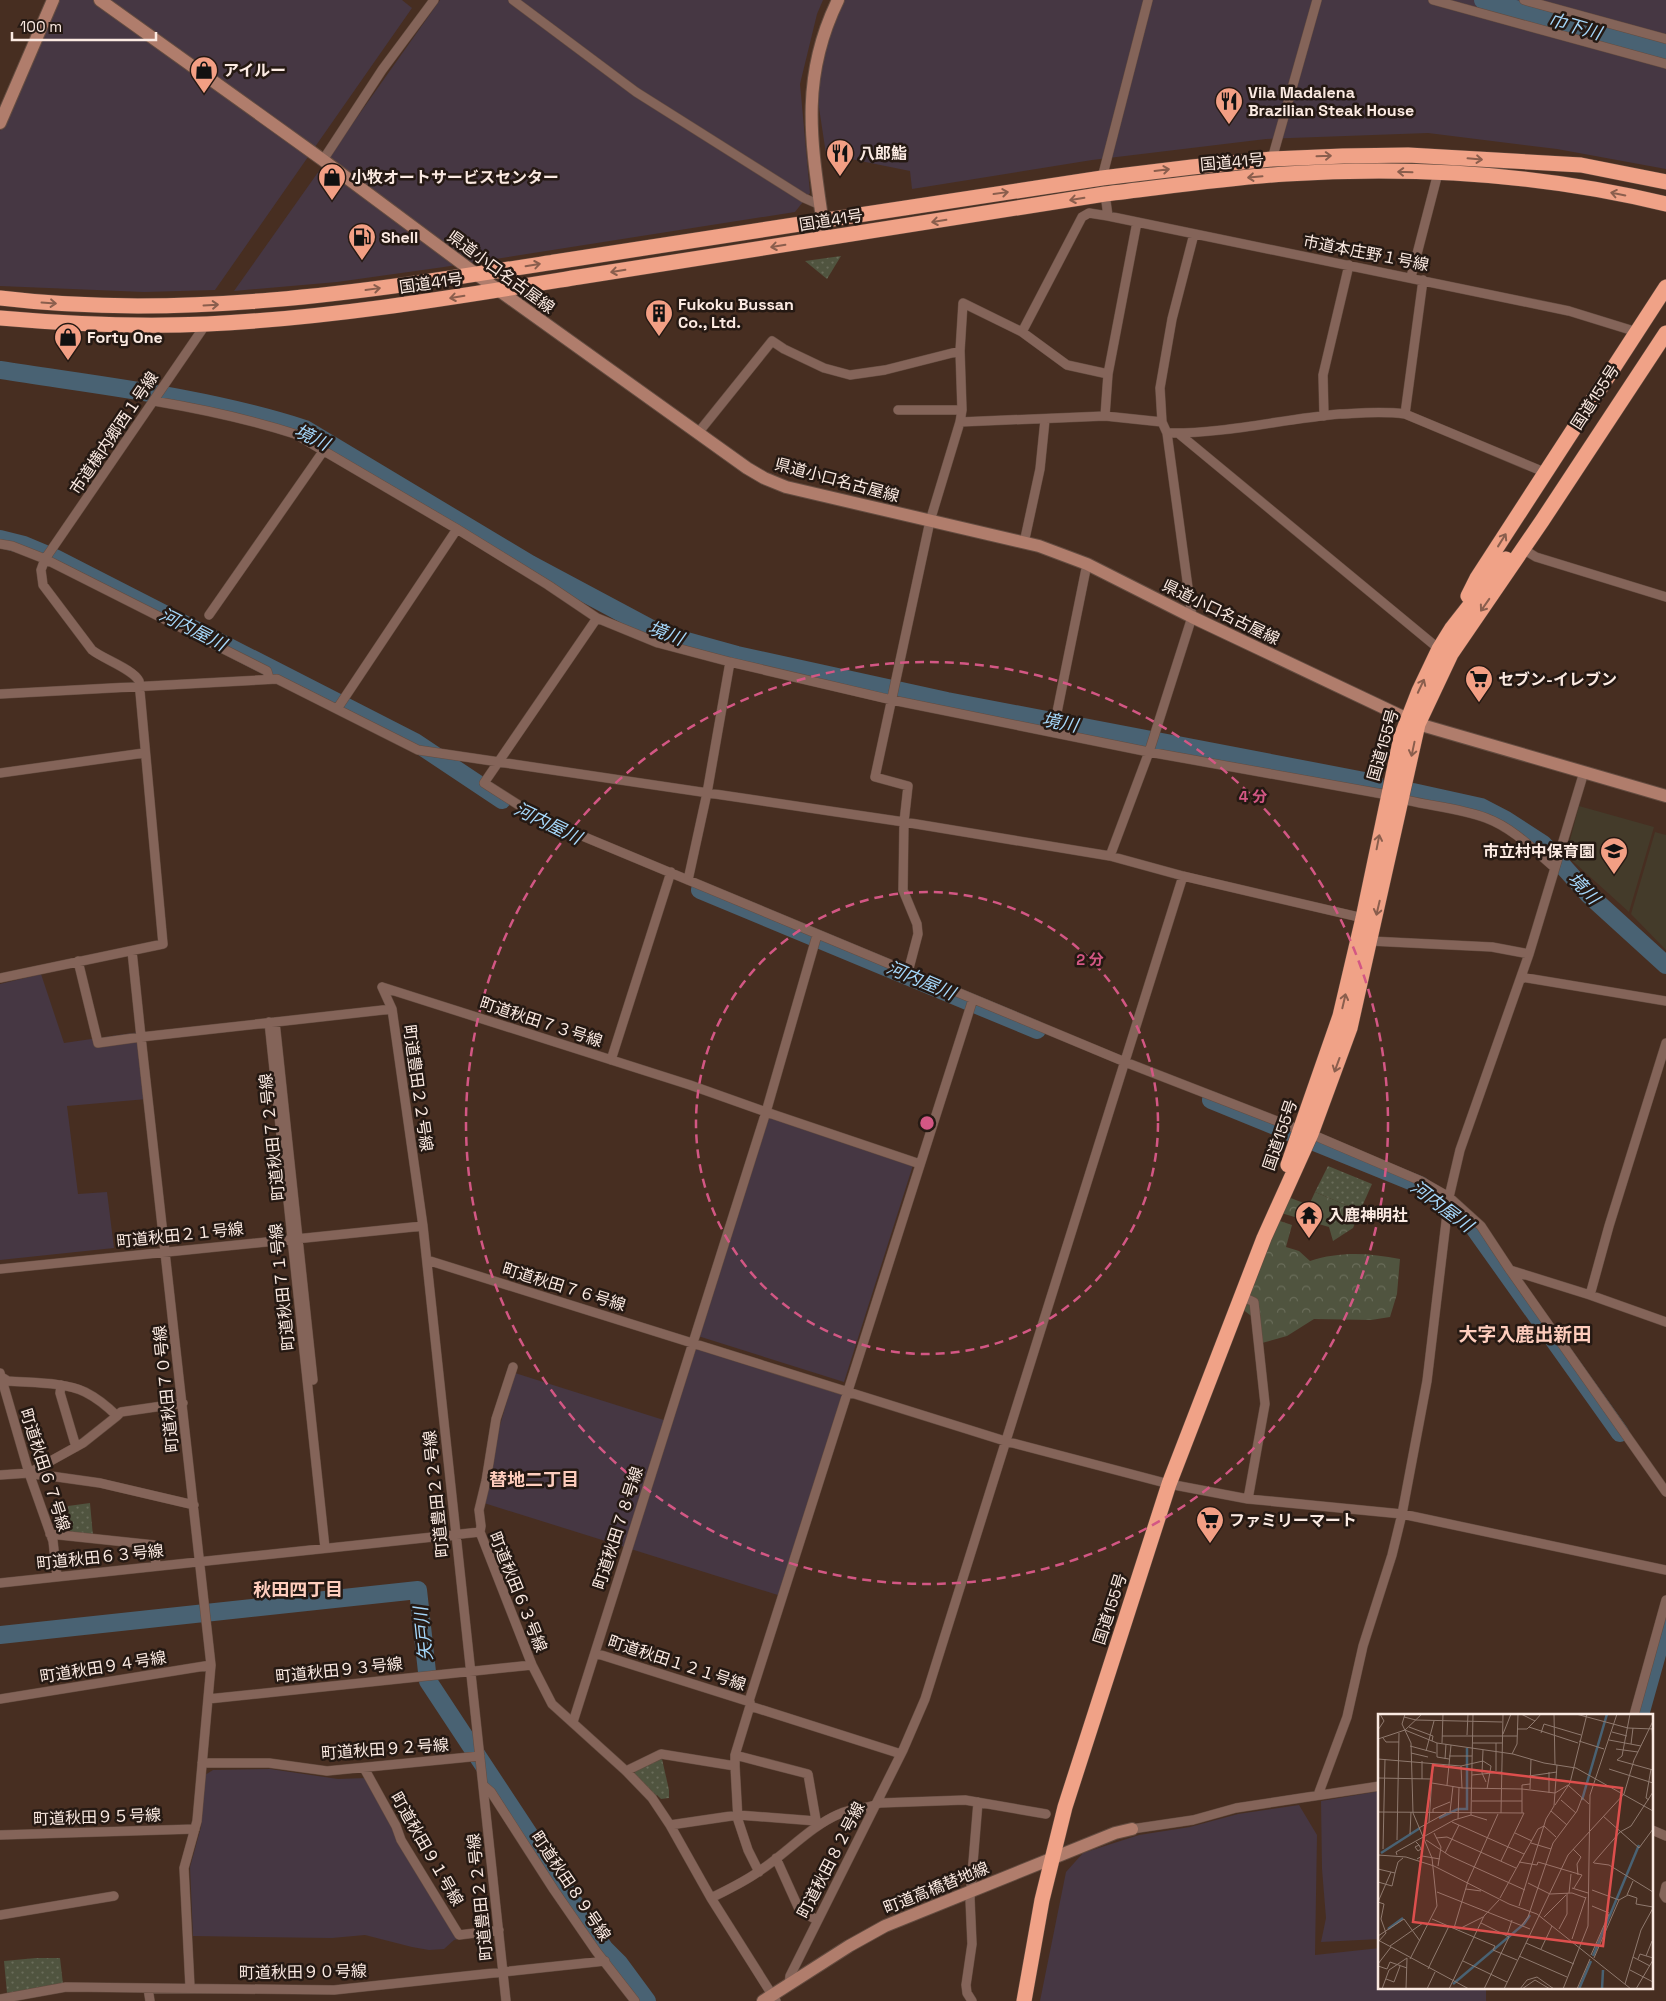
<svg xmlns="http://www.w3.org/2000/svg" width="1666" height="2001" font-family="'Space Grotesk','Noto Sans JP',sans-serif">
<defs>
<pattern id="green-dots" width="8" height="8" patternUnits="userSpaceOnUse" patternTransform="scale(1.25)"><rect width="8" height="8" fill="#50543f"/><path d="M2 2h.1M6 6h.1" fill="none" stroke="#6a6d5a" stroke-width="1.8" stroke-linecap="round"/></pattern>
<pattern id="forest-crowns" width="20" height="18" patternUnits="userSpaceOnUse" patternTransform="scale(1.25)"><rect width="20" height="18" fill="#50543f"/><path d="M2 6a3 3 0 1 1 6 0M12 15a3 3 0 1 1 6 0" fill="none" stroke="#6a6d5a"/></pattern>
</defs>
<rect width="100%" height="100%" fill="#472e21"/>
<!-- industrial -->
<path fill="#463743" d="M55,0h347l10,8 -197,282 -71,2 -144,-6v-155z
M440,0h383l-6,14 -17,70 10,109 -15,19 -351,55 -107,15 -103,9z
M842,0h824v169l-109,-20 -129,-16 -162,6 -174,21 -180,29 -2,-18 -84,-17 -8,-53 2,-41z
M41,974l23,69 75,-11 8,67 -80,7 11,88 29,-2 7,56 -114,12v-276z
M768,1115l146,47 -70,220 -146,-46z
M694,1348l150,47 -63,201 -297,-93 14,-71 17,-59 155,49z
M270,1769l68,10 28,-1 63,116 15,19 14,26 -4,1 -10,9 -15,1 -17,-3 -47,-12 -33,3 -139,-2 -3,-69 11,-40 4,-52 8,-5z
M1380,1791v148l-59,3 5,-24 -4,-49 -1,-68z
M1299,1805l18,30 -2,120 65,-7v39h106v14h-446l26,-129 17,-19 56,-18 51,-8 48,-13z"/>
<!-- education -->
<path fill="#443b2a" d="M1579,806l75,21 -25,85 -63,-57z
M1655,832l11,3v115l-35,-36z"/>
<!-- green -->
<path fill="url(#green-dots)" d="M841,256l-14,23 -22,-18z
M1328,1166l44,18 -12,27 -45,-19z
M90,1503l3,33 -23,-3 -2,-27z
M662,1759l7,31v8l-8,1 -4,-4 -2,2 -21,-21 1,-6z
M36,1958h24l3,26 -56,9 -3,-32z"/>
<!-- forest -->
<path fill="url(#forest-crowns)" d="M1315,1192l45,19 -7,17 -20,13 -4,-14 -48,-14 7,-16 21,8z
M1277,1220l15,5 -6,22 13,4 11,10c30,-10 59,-8 90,-2l-3,35 -7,23 -19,3 -57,-1 -27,17 -25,7 -4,-22 -16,-12z"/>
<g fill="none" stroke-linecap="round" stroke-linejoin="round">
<!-- river -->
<path stroke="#496273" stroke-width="18" d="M1483,0l183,51
M0,370c102,16 206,27 305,59l225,135 131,70 76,21 210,46 428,82
M0,539l24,6 31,13 360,184 87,58
M1413,792l68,15 25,13 37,24 45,50 78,71
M700,890l337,140
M1211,1100l209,85 52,40 148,208
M0,1635l418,-45 10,91 176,267 15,15 28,38
M1640,1715l26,-93"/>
<!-- street casing -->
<g stroke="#644c40" stroke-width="10">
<path id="street" d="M513,0l123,92 168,106 16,7
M1433,0l233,64
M1524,0l142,39
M1272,159l45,-159
M323,160l59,-90 52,-70
M1102,178l46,-178
M1105,194l3,22 461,95 68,21
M1411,277l27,-104
M1022,332l60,-115 7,-4 19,3
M154,401c47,8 95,18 141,33l162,95 91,56 49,33 61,25 72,19 162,38 257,52 239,43c32,11 66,11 98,23 27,10 48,32 69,50
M898,410h64
M1405,414l18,-134
M1105,416l3,-42 29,-152
M1324,416l-1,-41 26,-110
M960,422l145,-6 57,6
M698,433l74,-92 12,8 40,19 26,7 35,-5 75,-19
M1167,433c58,1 115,-14 173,-19 22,-1 42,-3 65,0l139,58
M1178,433l261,216
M1024,543l16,-74 5,-49
M0,544l12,2 33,13 222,112 2,7
M1523,549l13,8 130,40
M209,615l115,-165
M597,618l-113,165 55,35 586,244 175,68
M0,694l277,-15 141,71 486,72 206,34 73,20 180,42
M337,709l120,-180
M1053,732l34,-168
M0,773l144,-20
M1110,856l39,-104 43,-135 -25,-184 -5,-11 -2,-34 12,-69 22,-85
M688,880l19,-87 23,-131
M1370,941l122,6 37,7
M78,961l20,82 43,-6 -9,-86
M908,972l10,-38 -1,-10 -14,-34 1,-68 4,-36 -33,-9 55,-256 30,-99 2,-12 -2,-59 3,-48 59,29 45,33 41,9
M1521,977l145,24
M0,978l163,-34 -24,-263c-6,-12 -36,-22 -47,-31l-49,-65 -2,-15 4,-11 161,-235
M382,987l10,22 31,217 83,775
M382,987l308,98 76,27 154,52
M269,1022l56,526
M275,1022l38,358
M611,1060l60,-188
M1311,1134l110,47 28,16 32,29 29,44 80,25 76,27
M427,1260l578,181 164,43 79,15 154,15 264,56
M0,1269l423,-43
M1510,1270l156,222
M1590,1295l19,-69 57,-183
M1241,1296l13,6 11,102 -17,95
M0,1373l29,100 24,68 4,36
M0,1376l8,5c22,2 57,1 77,11 12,6 23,15 32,24l4,-4 62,-9
M61,1385l-1,8 16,54
M29,1473l71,10 94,22
M0,1475l29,-2 54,-30 34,-27
M480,1532l1,-6 -2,-16 7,-29 10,-62 17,-52
M50,1534l104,11 2,21
M0,1583l480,-51 52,133 20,39 74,67 26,27 18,27 41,73 65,103
M595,1653l155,49
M0,1699l211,-34
M208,1699l324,-34
M750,1706l151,48
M1634,1715l32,-115
M573,1722l193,-610 51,-177
M735,1755l73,19 9,52
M202,1763h67l58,8 153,-15
M364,1768l32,58 5,14 58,95 40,-5
M626,1771l35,-17 74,12
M484,1786l7,6 63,98 42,61 39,50
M1318,1795l29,-78 16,-71 29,-91 10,-41 25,-133 22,-184 11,-47 69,-196 55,-182
M670,1825l68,-10 78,6
M1132,1829l61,-9 43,-12 144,-22
M1652,1830l14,6
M0,1835l195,-6
M776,1858l23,51 5,4 13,7
M759,1872l-11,-22 -10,-30 -3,-54v-11l15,-49 -1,-5 224,-702
M1666,1886l-2,9 2,3
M711,1898c16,-8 33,-16 47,-26 28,-18 51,-45 81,-58 13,-6 28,-5 41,-11l85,-3 81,14
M0,1915l114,-19
M789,1985l1,-9 113,-226 22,-51 258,-823
M190,1987l-6,-119 13,-47 14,-156 -70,-628 251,-28
M148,1988l2,13
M0,1999l66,-12 268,3 271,-29
M972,2001l-5,-8 -1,-8 6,-41 -2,-45 8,-97"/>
</g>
<!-- secondary casing -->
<g stroke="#644c40" stroke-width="14">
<path id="secondary" d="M100,0l223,160 153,114 271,194 17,10 22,9 253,59 48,18 105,53 226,107 248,72
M0,123l53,-123
M825,239c-12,-88 -28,-155 13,-239
M763,2001l86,-55 36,-20 230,-93 17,-4"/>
</g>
<!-- highway casing -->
<g stroke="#644c40" stroke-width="16">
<path id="highway" d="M0,298c189,23 375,-8 561,-37 180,-28 361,-56 541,-83l90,-11 80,-8 71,-3 65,-1 173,10 85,17
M0,318c68,6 138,9 207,6 125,-6 249,-27 372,-47 176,-27 351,-56 526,-83 60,-7 120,-16 181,-20 126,-8 257,0 380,30
M1468,596l9,-18 189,-291
M1288,1165l52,-149 23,-98 38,-181 18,-46 20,-42 13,-21 54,-69
M1024,2001l18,-101 23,-93 104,-323 95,-246 47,-104 39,-106 68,-304 33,-70 91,-133 124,-188"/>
</g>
<!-- street -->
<use href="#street" stroke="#846459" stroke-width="9"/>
<!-- secondary -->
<use href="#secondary" stroke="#b07d6c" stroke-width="12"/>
<!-- highway -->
<use href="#highway" stroke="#f0a287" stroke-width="15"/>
</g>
<!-- one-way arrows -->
<defs><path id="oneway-shaft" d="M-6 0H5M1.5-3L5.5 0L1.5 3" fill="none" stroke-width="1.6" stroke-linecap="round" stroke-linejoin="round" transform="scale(1.25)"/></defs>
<g stroke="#8a5e4d">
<use href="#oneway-shaft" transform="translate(1324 156) rotate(-2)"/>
<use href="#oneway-shaft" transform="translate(1475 159) rotate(5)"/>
<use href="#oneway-shaft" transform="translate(1162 170) rotate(-7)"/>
<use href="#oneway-shaft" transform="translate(1405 172) rotate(-178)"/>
<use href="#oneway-shaft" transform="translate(1255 177) rotate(175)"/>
<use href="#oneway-shaft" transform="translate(1001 193) rotate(-8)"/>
<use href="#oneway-shaft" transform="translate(1618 194) rotate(-169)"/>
<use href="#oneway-shaft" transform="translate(1077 199) rotate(171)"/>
<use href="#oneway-shaft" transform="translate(939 221) rotate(171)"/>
<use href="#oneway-shaft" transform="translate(778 246) rotate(171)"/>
<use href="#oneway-shaft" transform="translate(533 265) rotate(-9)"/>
<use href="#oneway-shaft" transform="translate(618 271) rotate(171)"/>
<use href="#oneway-shaft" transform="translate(373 289) rotate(-8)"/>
<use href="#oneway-shaft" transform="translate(457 297) rotate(171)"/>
<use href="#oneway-shaft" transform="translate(49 303) rotate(4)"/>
<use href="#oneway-shaft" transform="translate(211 305) rotate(-3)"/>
<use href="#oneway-shaft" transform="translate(1502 540) rotate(-58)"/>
<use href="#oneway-shaft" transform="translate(1485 605) rotate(125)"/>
<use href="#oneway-shaft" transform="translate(1421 686) rotate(-65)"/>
<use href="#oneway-shaft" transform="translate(1413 749) rotate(102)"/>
<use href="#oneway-shaft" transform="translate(1378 842) rotate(-79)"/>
<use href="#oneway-shaft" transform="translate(1378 908) rotate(103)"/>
<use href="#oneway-shaft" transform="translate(1344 1001) rotate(-77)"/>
<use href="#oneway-shaft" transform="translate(1337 1065) rotate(110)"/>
</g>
<!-- distance rings -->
<g fill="none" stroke="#d35784" stroke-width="2.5" stroke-dasharray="9 6">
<circle cx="927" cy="1123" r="231"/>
<circle cx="927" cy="1123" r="461"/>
</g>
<!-- icons -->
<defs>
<g id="shop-pin" transform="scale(1.4375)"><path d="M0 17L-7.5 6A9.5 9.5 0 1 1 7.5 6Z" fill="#f39f84" stroke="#251913"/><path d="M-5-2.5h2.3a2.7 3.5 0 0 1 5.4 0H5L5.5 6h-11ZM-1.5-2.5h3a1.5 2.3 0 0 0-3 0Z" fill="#111"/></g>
<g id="restaurant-pin" transform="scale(1.4375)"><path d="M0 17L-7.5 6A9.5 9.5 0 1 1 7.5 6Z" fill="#f39f84" stroke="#251913"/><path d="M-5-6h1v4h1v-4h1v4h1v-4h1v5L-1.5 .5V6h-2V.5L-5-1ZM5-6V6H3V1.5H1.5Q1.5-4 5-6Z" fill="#111"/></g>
<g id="fuel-pin" transform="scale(1.4375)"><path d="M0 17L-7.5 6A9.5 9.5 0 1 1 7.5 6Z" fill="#f39f84" stroke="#251913"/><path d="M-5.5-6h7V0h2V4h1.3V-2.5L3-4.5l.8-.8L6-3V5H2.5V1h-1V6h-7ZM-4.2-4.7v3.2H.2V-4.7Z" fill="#111"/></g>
<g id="building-pin" transform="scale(1.4375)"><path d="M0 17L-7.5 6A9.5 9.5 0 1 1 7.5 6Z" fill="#f39f84" stroke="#251913"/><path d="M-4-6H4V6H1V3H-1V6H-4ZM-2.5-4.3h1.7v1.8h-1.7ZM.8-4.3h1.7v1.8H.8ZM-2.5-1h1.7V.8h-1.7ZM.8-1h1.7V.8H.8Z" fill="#111"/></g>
<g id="supermarket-pin" transform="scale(1.4375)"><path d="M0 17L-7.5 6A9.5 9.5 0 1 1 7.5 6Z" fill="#f39f84" stroke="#251913"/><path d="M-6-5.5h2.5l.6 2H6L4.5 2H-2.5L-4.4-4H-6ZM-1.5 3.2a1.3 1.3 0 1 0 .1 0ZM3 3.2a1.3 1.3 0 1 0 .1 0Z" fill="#111"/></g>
<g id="school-pin" transform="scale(1.4375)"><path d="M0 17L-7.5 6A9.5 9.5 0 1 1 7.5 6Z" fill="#f39f84" stroke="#251913"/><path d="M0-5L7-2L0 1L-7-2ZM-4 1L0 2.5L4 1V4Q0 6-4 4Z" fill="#111"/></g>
<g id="temple-pin" transform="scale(1.4375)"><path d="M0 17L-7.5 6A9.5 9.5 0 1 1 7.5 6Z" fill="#f39f84" stroke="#251913"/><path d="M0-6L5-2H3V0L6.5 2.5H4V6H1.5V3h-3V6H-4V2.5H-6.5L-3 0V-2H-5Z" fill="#111"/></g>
</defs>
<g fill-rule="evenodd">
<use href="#shop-pin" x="204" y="70"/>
<use href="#restaurant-pin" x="1229" y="101"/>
<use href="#restaurant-pin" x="840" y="153"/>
<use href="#shop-pin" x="332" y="177"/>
<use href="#fuel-pin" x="362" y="237"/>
<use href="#building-pin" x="659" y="313"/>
<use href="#shop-pin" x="68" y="337"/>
<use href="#supermarket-pin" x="1479" y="679"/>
<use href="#school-pin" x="1614" y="851"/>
<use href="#temple-pin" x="1309" y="1215"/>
<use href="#supermarket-pin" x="1210" y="1520"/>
</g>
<g text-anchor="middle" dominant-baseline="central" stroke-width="5" stroke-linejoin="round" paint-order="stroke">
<!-- poi labels -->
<g font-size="16" font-weight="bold" fill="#fbeae2" stroke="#251913" text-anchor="start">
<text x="223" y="70">アイルー</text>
<text x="1248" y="92">Vila Madalena<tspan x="1248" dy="18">Brazilian Steak House</tspan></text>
<text x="859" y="153">八郎鮨</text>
<text x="351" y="177">小牧オートサービスセンター</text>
<text x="381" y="237">Shell</text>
<text x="678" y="304">Fukoku Bussan<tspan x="678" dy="18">Co., Ltd.</tspan></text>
<text x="87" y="337">Forty One</text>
<text x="1498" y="679">セブン-イレブン</text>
<text x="1595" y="851" text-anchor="end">市立村中保育園</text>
<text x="1328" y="1215">入鹿神明社</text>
<text x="1229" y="1520">ファミリーマート</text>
</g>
<!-- street labels -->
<g font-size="16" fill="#fbeae2" stroke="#251913">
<text transform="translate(1232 162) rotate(-5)">国道41号</text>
<text transform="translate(831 220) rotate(-9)">国道41号</text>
<text transform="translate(1366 253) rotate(11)">市道本庄野１号線</text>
<text transform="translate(501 272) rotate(36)">県道小口名古屋線</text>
<text transform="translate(431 283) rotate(-8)">国道41号</text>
<text transform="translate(1595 397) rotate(-57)">国道155号</text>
<text transform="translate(114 433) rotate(-56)">市道横内郷西１号線</text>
<text transform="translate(837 480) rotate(15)">県道小口名古屋線</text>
<text transform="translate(1221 612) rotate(26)">県道小口名古屋線</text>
<text transform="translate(1383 745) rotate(-74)">国道155号</text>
<text transform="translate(541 1022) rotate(18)">町道秋田７３号線</text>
<text transform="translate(418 1088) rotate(82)">町道豊田２２号線</text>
<text transform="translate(1280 1135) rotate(-71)">国道155号</text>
<text transform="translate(272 1137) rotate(-96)">町道秋田７２号線</text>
<text transform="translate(180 1235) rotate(-6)">町道秋田２１号線</text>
<text transform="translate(282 1287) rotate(-96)">町道秋田７１号線</text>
<text transform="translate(564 1287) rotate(17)">町道秋田７６号線</text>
<text transform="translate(166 1389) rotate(-96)">町道秋田７０号線</text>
<text transform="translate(45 1470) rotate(72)">町道秋田６７号線</text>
<text transform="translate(436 1494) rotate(-96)">町道豊田２２号線</text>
<text transform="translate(618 1528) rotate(-72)">町道秋田７８号線</text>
<text transform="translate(100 1557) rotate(-6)">町道秋田６３号線</text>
<text transform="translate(518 1592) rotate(68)">町道秋田６３号線</text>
<text transform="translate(1110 1609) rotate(-72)">国道155号</text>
<text transform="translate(677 1663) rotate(18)">町道秋田１２１号線</text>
<text transform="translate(103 1667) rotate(-9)">町道秋田９４号線</text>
<text transform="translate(339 1670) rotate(-6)">町道秋田９３号線</text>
<text transform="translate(385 1749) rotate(-4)">町道秋田９２号線</text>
<text transform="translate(97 1817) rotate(-2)">町道秋田９５号線</text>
<text transform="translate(427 1849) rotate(60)">町道秋田９１号線</text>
<text transform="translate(831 1860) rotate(-63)">町道秋田８２号線</text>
<text transform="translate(571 1886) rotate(56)">町道秋田８９号線</text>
<text transform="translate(936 1888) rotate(-22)">町道高橋替地線</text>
<text transform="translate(480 1897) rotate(-96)">町道豊田２２号線</text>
<text transform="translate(303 1972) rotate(-1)">町道秋田９０号線</text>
</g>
<!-- water labels -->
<g font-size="18" font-style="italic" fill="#a5d7fa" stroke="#251913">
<text transform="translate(1575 26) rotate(16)">巾下川</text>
<text transform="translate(312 437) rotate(26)">境川</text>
<text transform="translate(193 629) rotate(27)">河内屋川</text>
<text transform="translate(666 633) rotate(21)">境川</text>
<text transform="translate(1060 722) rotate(11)">境川</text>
<text transform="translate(548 823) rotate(26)">河内屋川</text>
<text transform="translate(1584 888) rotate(46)">境川</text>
<text transform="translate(921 980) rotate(23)">河内屋川</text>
<text transform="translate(1442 1206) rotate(37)">河内屋川</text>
<text transform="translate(423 1634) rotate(-96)">矢戸川</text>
</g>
<!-- neighbourhood labels -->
<g font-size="18" font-weight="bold" fill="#fecdbd" stroke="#251913">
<text x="534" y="1479">替地二丁目</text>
<text x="298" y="1589">秋田四丁目</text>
</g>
<!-- quarter labels -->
<g font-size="19" font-weight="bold" fill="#fecdbd" stroke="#251913">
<text x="1525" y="1334">大字入鹿出新田</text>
</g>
</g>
<!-- overview -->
<g transform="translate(1378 1714)">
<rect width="275" height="275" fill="#472e21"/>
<path fill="none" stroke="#496273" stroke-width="2.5" d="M204,86l25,-86M61,104l19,-9h9v-61M3,139l39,-25M10,215l15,-11M215,242l46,-111M75,270l71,-60 6,-9M201,275l12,-28M224,275l1,-19"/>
<path fill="none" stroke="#8f796e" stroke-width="1" d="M27,0l-3,10 9,19 2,70 19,45 5,48 -27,53M143,0l14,7 6,-7M176,0l1,51M198,0l52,14 25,1M26,3l12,3 86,2M31,13l24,9 -1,5M151,13l49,16M274,14l1,16M139,15h10l8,-8M0,16l6,-9 -4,-7M27,16l32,13 76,11 31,9 32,5 77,43M234,18l15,4M163,19l3,-9 37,11M125,20l8,-20M89,21l1,-21M64,22h75M5,24l3,4h13M0,25l27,-9 17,-16M231,26l32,6M201,27l25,8M59,29v14l12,2M64,29l1,-29M95,29h29M118,29v28M253,30l2,-16M32,32l26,7M238,35l22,3M105,36l-1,23 4,9M48,37l8,-30M33,39l17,4M134,40l5,-10 1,-30M71,42h23M0,45l83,7 22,-5 8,5 -4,23M67,45l1,-15M239,46l5,-4 8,-42M239,46l36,10M83,52l1,22M231,55l44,14M171,58v21M94,61l30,-3M151,62l28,-4M0,64l53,1M44,65v-18M54,69l30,5 60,1v24M152,70l-8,1v4l33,4M69,71l4,-40M152,75l1,-30M177,79l13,-8 21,19M183,86l15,13M271,86l-3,-2 5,-29M94,87h50M177,91l15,-22 17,-69M173,97l16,14M0,98l146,1M72,98l3,-26M55,99v-4l17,-7M123,99l2,-99M93,101l16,5M225,102l36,32 14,-19M80,105l1,-31M51,108l4,-59M74,108l72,32M166,112l12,11M41,114l27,-15M56,119l7,14 -3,19M137,119l17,8M32,120l1,-22M58,124l11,-1 69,31M74,125l7,-14M19,126l2,-107M48,126l24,16 75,34M38,128l3,3 2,4 -3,2 -3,-4 4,-2M153,129l20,6M5,135l2,-90M195,135l8,8 -4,7 1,11M67,139l7,-14M0,141l28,2 28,9 75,38 28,10 94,75M19,141l-1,-3 58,-32 17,-5 2,-101M39,145l5,-3 18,3M123,147l23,-48M141,148l18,3 1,-3 44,13 -8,13M215,149l27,-31 11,-6 22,-34M216,149l15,2 44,27M0,155l17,4 3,-11 5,-4M0,168l14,4 3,-13M150,169l22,11 22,-1 14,5M194,174l16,5M88,175l15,2M214,176l27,10 9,-5 9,3 -1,6 17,3M59,178l93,37M191,179l2,-19M249,181l6,-14M122,184l38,-69 6,-3M0,188l6,2 -3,15 5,14 -8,9M0,188l13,-30M141,192l27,-87 8,-13 3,-41M214,192l17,7M166,203l22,-22M54,205l63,27 -2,4 24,10M103,209l28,14 -25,52M144,211l6,-8 25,-74 24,-32 5,-13M76,214l14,-47 30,-67M81,215l24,-12M181,215l8,-15v-21M129,221l5,-15M0,222l26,-17 16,22M194,225l14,-42M0,226l91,49M148,229l48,21M12,232l33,-23 5,2M163,235l11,-23M213,241l18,-41M141,242l48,21M268,242l6,-15M255,243l17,9M216,244l25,-58M260,245l2,-5 13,4M85,247l44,21M0,250l13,-17M0,252l9,3 3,-7 17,6M50,255l21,-43M252,256l23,12M8,265l8,3 6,-16M247,270l16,-54 12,-22M4,275l7,-19 18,-12M28,275l1,-31M49,275l8,-17M71,275l35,-73 15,-16M126,275l64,-134 56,-61 10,-34 19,-39M142,275l7,-9 10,-3 17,12M144,275l13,-9 15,9M185,275l25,-63 2,-131 27,-81M199,275l13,-30M258,275l17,-29"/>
<path fill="#dd4f4d" fill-opacity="0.15" stroke="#dd4f4d" stroke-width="2.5" d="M55,51l189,23 -19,158 -190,-24z"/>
<rect width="275" height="275" fill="none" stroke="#fbeae2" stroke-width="2.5"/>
</g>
<circle cx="927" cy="1123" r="8" fill="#d35784" stroke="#251913" stroke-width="2.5"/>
<g font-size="15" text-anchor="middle" font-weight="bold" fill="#d35784" stroke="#251913" stroke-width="5" stroke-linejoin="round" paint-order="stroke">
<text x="1253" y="802">4 分</text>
<text x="1090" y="965">2 分</text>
</g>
<!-- scale -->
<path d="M12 32v8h144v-8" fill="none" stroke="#fbeae2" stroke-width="2.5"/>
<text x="20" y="32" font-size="15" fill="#fbeae2" stroke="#251913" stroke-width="4" paint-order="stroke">100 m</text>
</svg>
